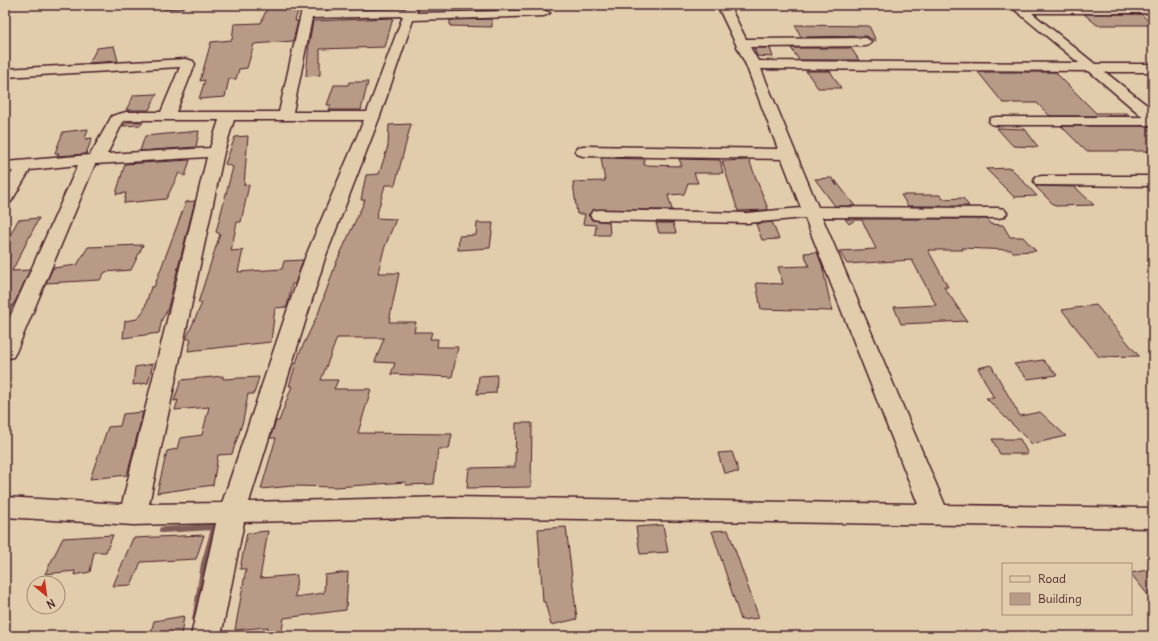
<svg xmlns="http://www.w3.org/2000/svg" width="1158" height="641" font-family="Delius,sans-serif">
<rect width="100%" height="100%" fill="#e1ccab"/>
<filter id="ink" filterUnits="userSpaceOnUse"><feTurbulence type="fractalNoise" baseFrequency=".025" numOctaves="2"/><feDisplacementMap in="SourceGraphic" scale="8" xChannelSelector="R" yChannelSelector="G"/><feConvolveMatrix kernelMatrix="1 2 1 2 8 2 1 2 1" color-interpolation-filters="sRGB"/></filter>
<g filter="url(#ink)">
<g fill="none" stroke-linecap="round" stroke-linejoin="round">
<!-- stream -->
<path stroke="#815d59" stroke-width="6" d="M162,530l51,-3
M195,620l9,-56 10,-35"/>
</g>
<!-- building -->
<path fill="#b79b87" stroke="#4a1f2b" d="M268,5h32l-5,16h3l-5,20 -39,3 -7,24 -8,1 -3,10h-7l-4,18 -26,2 6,-19 -5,1 11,-39 21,-2 2,-16 27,-1z
M343,5l25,1 -1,2 -28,1z
M493,6v4l-43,1v-4z
M1084,14h57l12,11h-56z
M393,18l-8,29 -65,2v26l-14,1 3,-33 4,-22z
M492,19v8l-42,-1v-6z
M795,25l74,1 7,15 -10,-5 -65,1z
M114,46l4,15 -29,2 8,-15z
M754,48h16l3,9 -16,-1z
M791,48h60l8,12h-60z
M806,71h24l11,17h-23z
M978,72h77l41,41h31l3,3h-80l-13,-13h-34z
M349,82h19l-7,28h-32l2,-5h-4l7,-20h14z
M157,94l-8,16h-23l8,-15z
M127,122h16l-2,3 -18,1z
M411,124l-16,61h-10l-9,33 20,1 -12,30 -6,24h21l-10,49h27l-2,10h18l-2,7h8l-1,8h21l-6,30 -61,-3 4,-11 -20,-1 9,-24h-47l-16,42h17l-4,9h37l-13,44 94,1 -3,15h-11l-4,35 -29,1 1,-3 -70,5 -44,-1 -31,3 15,-51h-6l6,-17h3l13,-35h-3l10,-32 19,-40 18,-51 29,-63h-4l5,-25 13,-1 9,-28 1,-21z
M1061,126h92v25h-67z
M997,128l28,1 13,18 -25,-1z
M88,129l-3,10 7,-1 -6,16 -29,2 2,-3h-4l8,-21z
M199,131l-3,16 -56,4 5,-15z
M248,136l-4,49h5l-8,37h-4l-6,29 12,-1 -5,22 44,-3 2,-8 19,-1 -8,24h-3l-5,23 -12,1 -4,34 -83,9 3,-12h-5l16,-36h-4l22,-69 -4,-2 17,-65 -8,-3 10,-27z
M601,158l43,1v6l38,1 -3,-7 41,1 3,13h-29l4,10h-10l-4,11 -16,1 4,15h-79l-5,5 4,5 17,2 1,13h-15l1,-10 -13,-1 2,-10h-8l-4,-32 32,-1z
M190,160l-5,16 -6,-3 -13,26 -42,4 2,-10 -10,1 9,-30z
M749,160l19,49 -1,1 -29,1 -16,-50z
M1011,168l26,28 -23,1 -28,-28z
M832,178l5,8 -2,-6 20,26h-20l-20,-27z
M1035,186l40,1 19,18 -39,1z
M901,195h39l3,4 20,-1 6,8h-61z
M195,201l-28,110 -5,8 -3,14 -36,5 2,-17 12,-2 7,-9 7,-23h3l32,-85z
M39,218l-27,53 18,-1 -14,30 -11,17v-72l13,-25z
M845,219h142l3,5 13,1 7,12h13l13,14 -23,1 -2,-2 -49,-2 1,2h-35l20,37h-4l23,34 -66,3 -7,-17 42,-2 -24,-45 -65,4 -8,-13 37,-2 -14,-29h-7l-6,4z
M772,222l7,17 -17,1 -6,-16z
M477,223h16l-3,25 -32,2 1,-14 17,-1z
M656,223h17l3,10h-17z
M143,245l-12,25 -26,2 -5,8 -54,3 7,-15 24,-3 11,-18z
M817,252l5,13 10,46 -71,-2 -5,-26 27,1 -5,-17 31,-1 -5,-13z
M1096,305l43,51 -40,1 -37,-47z
M1043,360l14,15 -29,4 -14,-15z
M153,364l-5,19 -15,2 2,-18z
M991,365l29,51 20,-4 26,24 -34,8 -46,-46h8l-16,-30z
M497,375l-1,18 -19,1 2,-18z
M223,376v3l36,-2 -5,17h-6l-5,27 -11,33 -14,1 -5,30 -56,8 10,-42 10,-2 3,-11 22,-3 7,-28 -34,3 3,-10 -4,1 7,-21z
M143,412l-16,63 -37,4 18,-52 12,-1 3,-12z
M516,423h16l-1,64 -64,1 2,-20 46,-1z
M992,439h28l8,15h-28z
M732,452l7,20 -15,1 -6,-20z
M663,525l5,27 -28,2 -4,-27z
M566,527l11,92 -26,6 -6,-23h-2l-5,-73z
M728,530l31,88 -18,2 -29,-89z
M268,531l-8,47 37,-3 -2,22 29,-4 1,-18 23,-3 -2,38 -62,8 -3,18h-15l2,-9 -33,3 11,-61h-6l7,-36z
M113,535l-7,17h-12l-4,20 -16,3 1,-4 -30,3 18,-36z
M204,535l-8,24 -55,3 -10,23 -18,1 20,-48z
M1153,569v32l-22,-27v-1z
M184,616l-3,20h-31l4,-15z"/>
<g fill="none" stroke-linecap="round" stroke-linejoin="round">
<!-- street casing -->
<g stroke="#4a1f2b" stroke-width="3">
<path id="street" d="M163,5h22l-2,2 -19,1z
M303,5h12l-2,6 93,-2 1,-4h12l-3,8 128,-3 6,3 -6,3 -131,4 -33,96 -55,142 -76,244 200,-5 469,7 -113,-286 -58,5 -148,-3 -6,-1 -3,-4 3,-4 6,-1 148,3 54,-5 -19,-49 -199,-3 -6,-2 -2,-3 2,-3 6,-2 195,3 -32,-84 -29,-60h12l17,34 120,-1 6,4 -6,4 -116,1 8,14 321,2 -70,-58 140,3 4,1v4h-121l63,51h58v8h-48l48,38v15h-157l-5,-1 -2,-3 2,-3 5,-1h147l-54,-46 -328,-2 57,138 180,1 6,1 3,4 -3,4 -6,1 -176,-1 123,288 208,3v20l-704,-11 -205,5 -23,114h-30l25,-113 -83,2 -128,-8v-20l117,7 85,-347 -112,7 -79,188 -3,5 -8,2v-31l73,-163 -48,5 -19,32 -6,1v-19l8,-13 -8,1v-10l85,-7 22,-39 14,-4h35l19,-45 -175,10v-8l181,-10 7,2 2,3 -19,48h103zM403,16l-36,96h-74l19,-94zM127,120h92l-9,28 -103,6 16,-32zM234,120h130l-59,138 -83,245 -73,1 75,-352z
M1042,176h111v10l-117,-1 -2,-4 2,-4z"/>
</g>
<!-- street -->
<use href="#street" fill="#e1ccab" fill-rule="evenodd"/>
</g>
</g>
<!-- margin -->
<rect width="1158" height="641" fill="none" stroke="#e1ccab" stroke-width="20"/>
<rect x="10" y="10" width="1138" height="621" fill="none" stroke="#4a1f2b" stroke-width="1.5" filter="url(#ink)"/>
<!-- legend -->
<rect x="1002" y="563" width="130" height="52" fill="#e1ccab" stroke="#a58778"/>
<rect x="1010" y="576" width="20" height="6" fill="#e1ccab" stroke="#a58778"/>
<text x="1038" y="583" font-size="12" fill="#4a1f2b">Road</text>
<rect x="1010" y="593" width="20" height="12" fill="#b79b87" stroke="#a58778"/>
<text x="1038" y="603" font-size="12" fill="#4a1f2b">Building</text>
<!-- north arrow -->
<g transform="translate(46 595) rotate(151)"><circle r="19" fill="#e1ccab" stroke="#a58778"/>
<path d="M0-3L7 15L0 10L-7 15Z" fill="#c8321e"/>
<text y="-6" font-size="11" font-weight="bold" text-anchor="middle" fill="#4a1f2b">N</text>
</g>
</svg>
